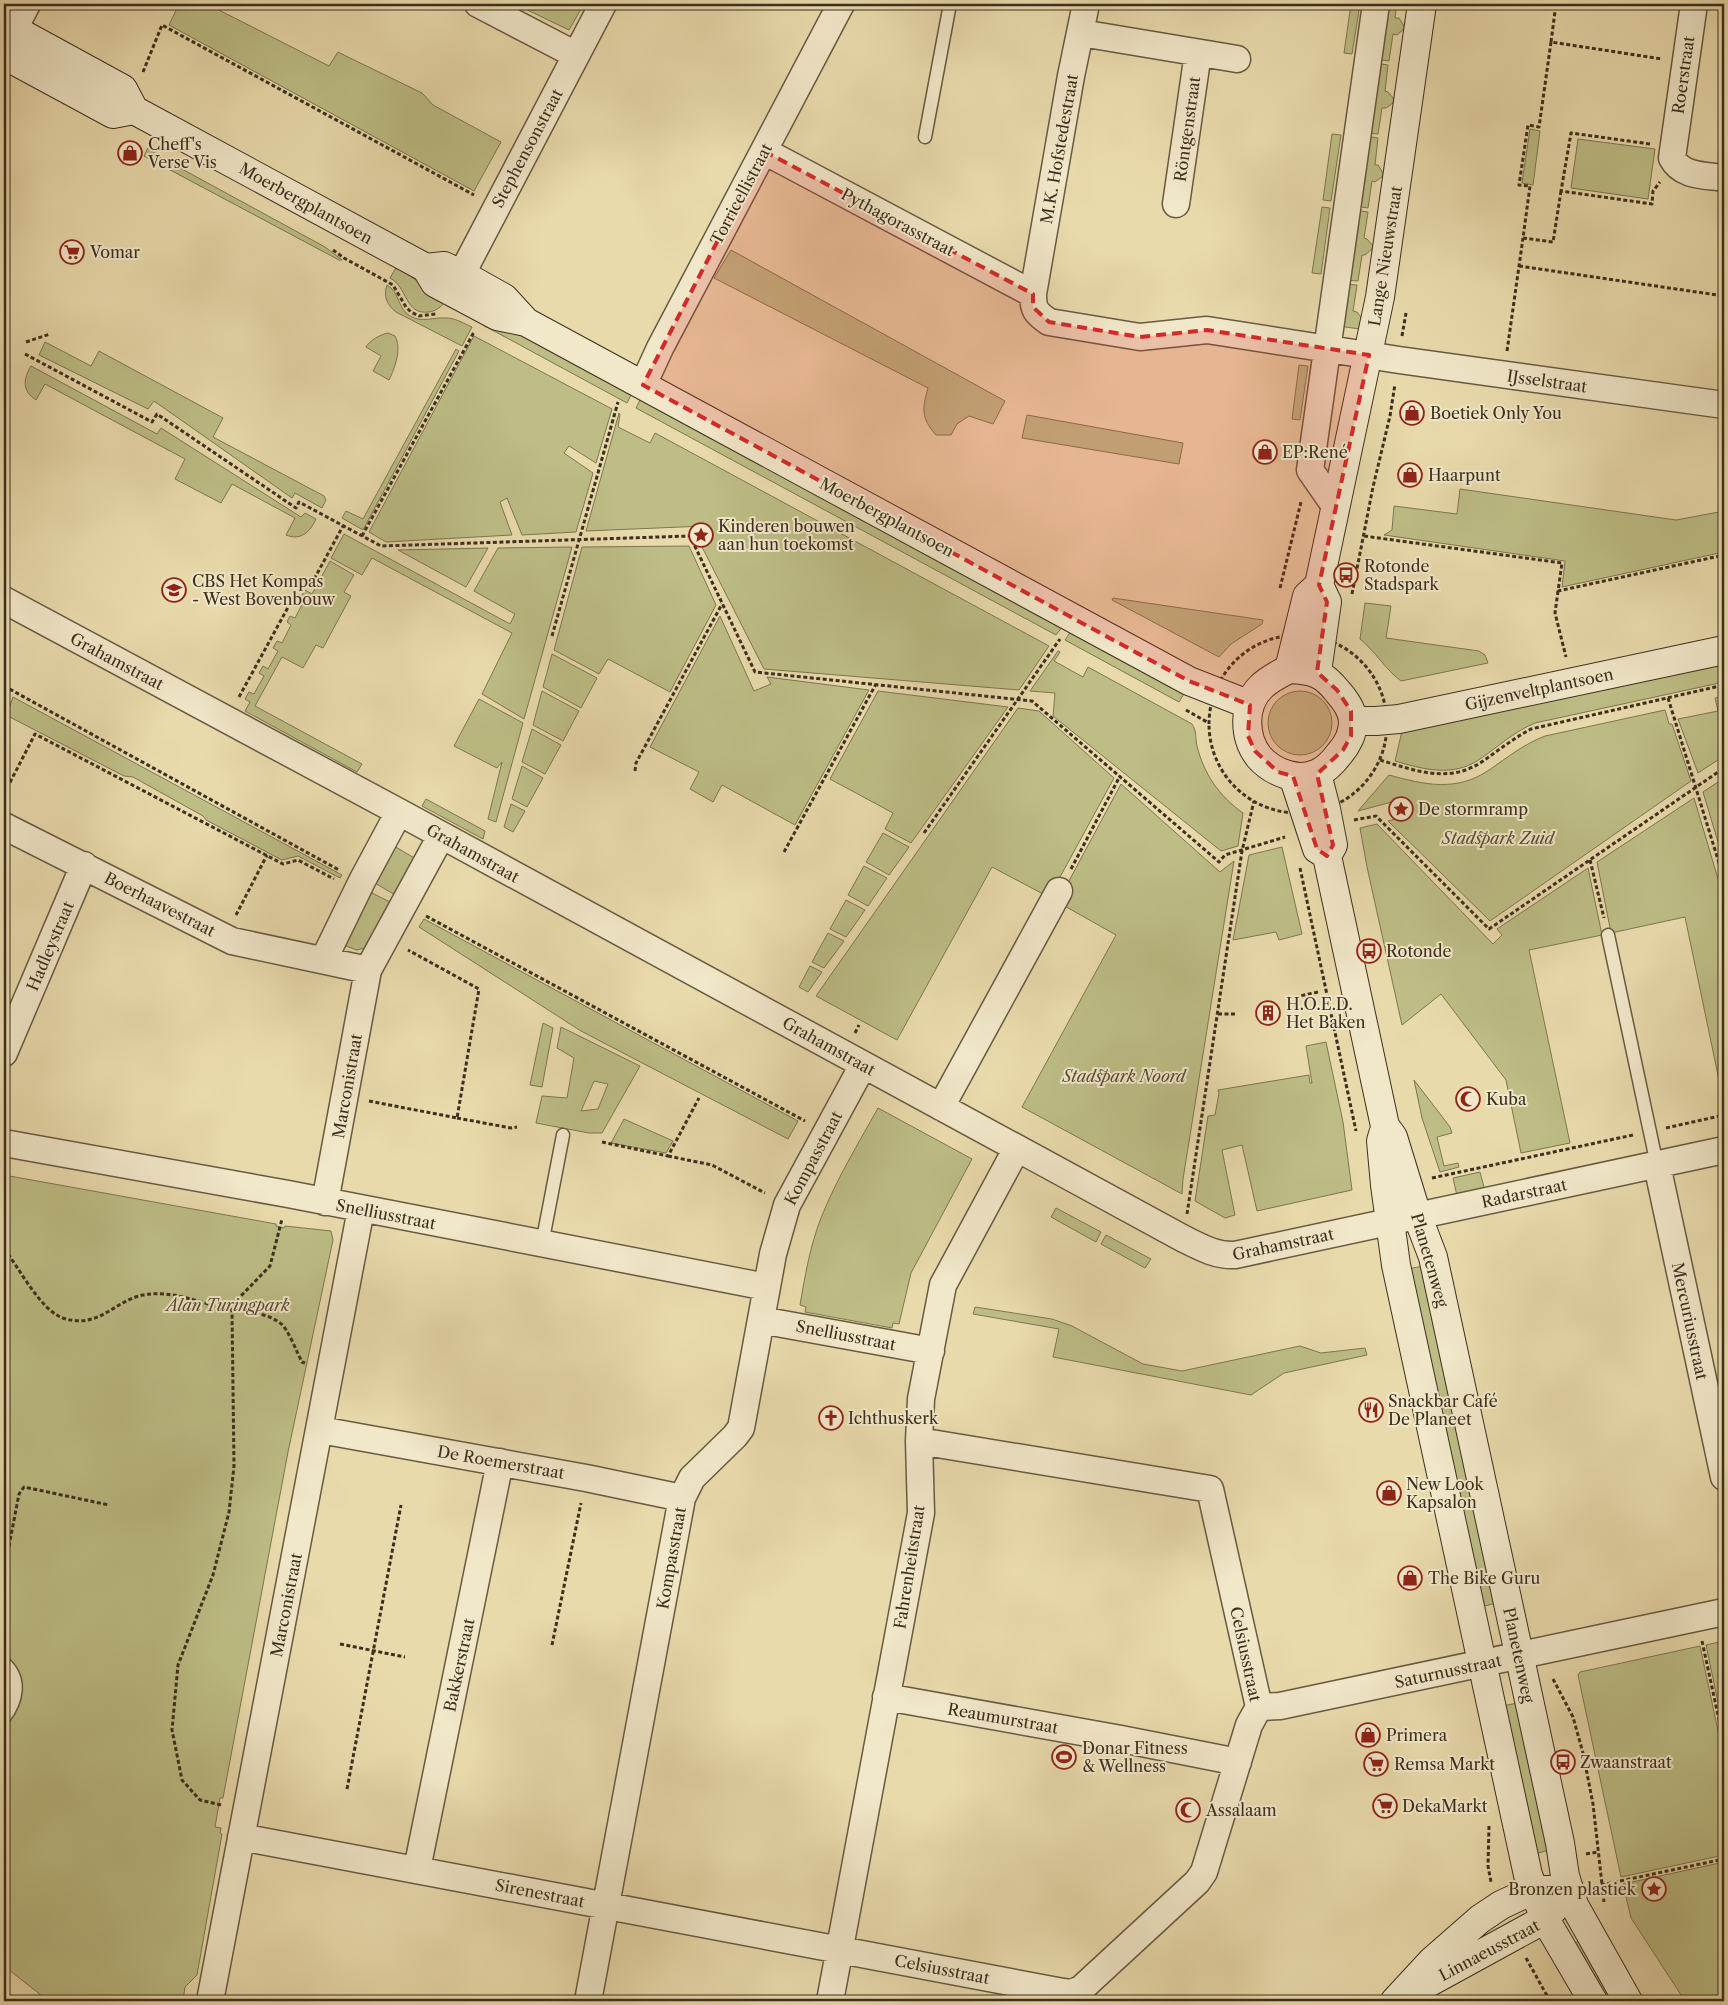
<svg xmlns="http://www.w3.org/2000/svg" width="1728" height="2005" font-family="'Libre Caslon Text',serif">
<rect width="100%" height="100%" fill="#e9daac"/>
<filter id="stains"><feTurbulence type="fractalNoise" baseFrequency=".004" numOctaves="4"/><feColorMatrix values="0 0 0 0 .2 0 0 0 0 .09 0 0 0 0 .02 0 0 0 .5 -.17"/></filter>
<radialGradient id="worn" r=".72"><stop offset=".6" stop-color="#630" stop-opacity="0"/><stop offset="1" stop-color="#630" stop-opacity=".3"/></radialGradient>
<!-- green -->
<path fill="#bdbd85" stroke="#7c7652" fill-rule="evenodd" d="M179,4h28l122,62 9,-14 8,4 76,37 11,12 68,37 -27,49 -305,-166z
M515,4h69l-15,26z
M1351,4h9l-8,50 -8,-1z
M1383,4h14l-2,14h4l5,8v3l-7,6 -4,-1 -4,27 -14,-2z
M1375,63l13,2 -3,26 3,1 6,7 -1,4 -7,5h-4l-4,26 -13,-1z
M1530,129l10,2 -7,54 -11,-2z
M1332,134l9,1 -10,66 -8,-1z
M1365,136l13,2 -3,27h3l5,8v3l-8,6 -3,-1 -4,27 -13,-2z
M1578,139l77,10 -7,50 -77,-11z
M148,148l12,9 165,90 17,13h-3l-195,-104z
M1322,207l8,1 -9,66 -9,-1z
M1355,210l13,2 -4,26 3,1 6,7 -1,3 -7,6h-3l-4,26 -14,-1z
M731,250l274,151 -12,23 -24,-8 -12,8 -6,11h-15c-15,-17 -14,-26 -8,-47l-214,-110z
M397,266l48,36c-4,5 -9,9 -16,10 -25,3 -21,-25 -39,-34z
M1344,284l13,1 -4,26 4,1 7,9 -4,8 -22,-3z
M387,285c12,6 11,24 23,31 12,7 23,1 36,2 9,0 17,5 26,9l-10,19 -66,-34c-9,-7 -13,-16 -9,-27z
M487,319l27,14 17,6 101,54 -5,10 -144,-78z
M388,333l7,3c7,12 0,32 -6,44l-16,-9 8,-15 -15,-9c3,-6 15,-13 22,-14z
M474,336l138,73 -16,54 -27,-17 -5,7 29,20 -17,59 -54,3 -15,-37 -7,4 12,33 -126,7 -17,-10z
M45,342l46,24 8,-15 124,67 -10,19 111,59 2,4 -4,8 -27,-15 -3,5 -138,-97 -6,8 -109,-54z
M456,349l3,2 -96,179 -21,-12 4,-7 17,8z
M1299,365l9,1 -8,54 -8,-1z
M31,366l126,68 4,-6 140,89 4,-4 11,6c-6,13 -15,22 -30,16l9,-17 -63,-34 -11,19 -46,-24 10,-20 -140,-75 -9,16c-14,-9 -13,-21 -5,-34z
M641,398l422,228 -7,9 -420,-227z
M619,413l1,1 -2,13 32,16 5,-10 394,213 -30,44 -255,-21 -63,-124 5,-1 -1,-18 -119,5z
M1027,415l156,28 -4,21 -157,-26z
M1460,489l216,31 48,-9v41l-162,35 3,-26 -181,-26 8,-5 2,-24 63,8z
M344,534l166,90 5,-10 -41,-23 24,-43 74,-1 -48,172 -42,-25 30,-61 -140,-75 -10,17 -31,-17z
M689,546l27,59 -46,87 -62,-33 -9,15 -45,-24 28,-103z
M488,548l-22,39 -68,-37z
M330,561l24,14 -10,17 7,4 -28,52 -7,-3 -13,23 -21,-11 -27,49 107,58 -5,8 -112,-61 5,-9 -5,-3 4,-7 5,2 10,-18 -5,-3 4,-7 5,3 10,-18 -5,-3 4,-7 5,2 9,-18 -4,-3 3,-6 5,2 10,-19 -4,-2 4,-7 7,4z
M1113,598l150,22 -1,4 -31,20 -12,13 -107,-57z
M1365,603l26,3 -5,32 93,13 6,4 3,8 -87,18c-16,-12 -26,-30 -41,-42z
M720,616l34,75 17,-7 -4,-7 102,13 -74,135 -73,-40 -9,17 -23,-13 9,-17 -49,-25z
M1071,631l114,61 -6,10 -114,-62z
M1058,651l2,1 -6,9 29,16 5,-10 104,57c5,7 3,14 5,22 7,28 22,50 46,67l-5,33 -17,5 -168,-135 2,-23 -25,-2z
M552,654l45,24 -16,30 -38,-21z
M1724,663v19l-189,41c-22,9 -38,25 -58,38 -26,16 -55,8 -82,0l7,-30z
M1268 723a32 32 0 1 1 64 0a32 32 0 1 1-64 0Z
M542,691l37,20 -16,30 -30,-16z
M878,691l130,16 -97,136 -26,-14 8,-16 -63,-34z
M1724,696v60l-26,17 -20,-54 40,-8 -3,-13z
M13,697l329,178 -2,3 -42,-22 -16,4 -76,-40 -3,-4 -70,-39 -9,-1 -120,-62v-8l5,3z
M479,699l44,24 -27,99 -8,-3 14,-57 -5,6 -43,-22z
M1018,708l21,3 75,67 -60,110 -9,7 -53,-28 -95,173 -81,-44z
M1665,710l4,14h3l19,57 -201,140 -102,-100 19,-5 -4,-17 -45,12 31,-36c36,10 68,17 100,-5 19,-13 35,-26 56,-34z
M532,729l29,16 -16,29 -23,-12z
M522,766l21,12 -16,29 -15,-8z
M1724,778v84l-21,-70z
M1121,784l99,88 14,-11 -51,318 -1,15 -160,-87 94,-172 -55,-31 2,-12z
M1694,798l30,101v205l-39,-187 -74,16 -14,-71z
M426,799l59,32 -2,8 -61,-33z
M511,804l14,7 -12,21 -9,-5z
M1377,824l116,120 9,-9 -5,-6 91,-61 14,67 -73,15 41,193 -49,10 -15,-73 -65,-86 -39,31 -35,-158 -7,-39z
M883,833l26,14 -20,28 -23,-13z
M394,846l22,13 -19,37 -24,-14z
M1282,847l20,87 -23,6 -3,-8 -43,8 16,-85z
M864,866l23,12 -19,28 -20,-11z
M368,891l26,13 -26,43 -11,3 -11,-4 -1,-13z
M846,900l19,10 -19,27 -16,-8z
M424,919l374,202 -10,18 -207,-108 -162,-104z
M828,933l16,8 -20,27 -12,-6z
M810,966l12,6 -14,20 -9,-5z
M543,1023l10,5 -11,59 -12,-2z
M561,1027l79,39 -38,67h-13l-53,-10 6,-27 25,2 7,-40 -17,-10zM594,1081l14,3 -10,25 -17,2z
M1326,1042l17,80 9,68 -95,21 -15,-66 -20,5 13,65 -10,3 -30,-17 13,-85 7,-1 4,-22 -1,-3 91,-15 1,8h2l-6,-37z
M1414,1080l36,47 2,6 -15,4 7,29 14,-3 1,4 -19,5 -18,-54z
M878,1108l94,51 -61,114 -12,51 -6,-1 -1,5 -87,-16 1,-5 -6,-2c5,-29 10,-59 21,-87 15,-38 37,-74 57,-110z
M624,1119l49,22 -7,12 -55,-10z
M1480,1172l5,19 -28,5 -4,-18z
M4,1175l272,49v2l8,2 1,-2 46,5 2,9 -45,212 -65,346h-3l-5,29 6,1 -1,5 2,1 -25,141 -12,12 -2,14h-138l1,-2 -42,-33z
M1056,1208l45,24 -5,10 -45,-25z
M1106,1235l45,24 -6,9 -44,-24z
M1428,1265l73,337 -25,6 -73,-338z
M975,1307l77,12 20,7 71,38 39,7 118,-25 21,7 44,-5 2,7 -83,18 -33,22 -198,-38 6,-28 -86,-15z
M1724,1641v90l-18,-86z
M1700,1646l24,113v96l-103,22 -43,-202 2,-3z
M1522,1702l31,147 -22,6 -33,-148z
M1724,1862v139h-39l-54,-83 -8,-34z
M1584,1938l37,63h-20l-31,-55z"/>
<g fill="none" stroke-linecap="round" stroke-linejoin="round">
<!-- lane casing -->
<g stroke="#675a42" stroke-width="15">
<path id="lane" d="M925,137l25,-133
M1608,935l49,230
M542,1244l21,-109
M4,1663c18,16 13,38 0,55"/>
</g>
<!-- street casing -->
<g stroke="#675a42" stroke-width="29">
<path id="street" d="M478,4l98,51
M1086,4l-15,72 -38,218c0,16 3,19 16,28l91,15 67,-7 192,30 325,45
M1694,4l-22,154c10,19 33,17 52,20
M1081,33l156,26
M4,37l10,-8 13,-25
M764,151l269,143
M1176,204l22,-151
M455,294l13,-32 135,-258
M643,385l17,-37 181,-344
M1335,506l-25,-36 66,-466
M4,600l395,212 785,427c16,8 32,17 51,16l489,-105
M4,826l228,115 136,29
M324,959l38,-78 37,-69
M4,1053l80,-188
M941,1107l118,-216
M4,1143l284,51 479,93
M1657,1165l67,312
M325,1202l43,-232 73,-134
M761,1320l170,31
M320,1430l266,48 96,20
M886,1697l235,42 117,23
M1259,1707l21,-1 444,-94
M241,1837l822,155 9,1 9,-4 116,-107 7,-10 45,-147 10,-18 -49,-218 -291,-48
M417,1869l83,-407
M210,2001l151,-792
M588,2001l94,-503 10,-20 43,-42 6,-8 32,-174 14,-49 76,-140
M830,2001l91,-488 -2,-72 2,-42 22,-114 74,-137"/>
</g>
<!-- secondary casing -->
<g stroke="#3c2f1e" stroke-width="30">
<path id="secondary" d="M4,24l119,65 11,21 292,158 9,15 62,33 29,6 663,359 61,24
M4,55l109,59 21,-4
M426,268l18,-2 19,9 41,23 22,24
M1289,669l18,-73 12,-11 61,-288 42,-293
M1289,669c24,1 34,4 49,23 7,8 15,19 15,30 0,11 -6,23 -13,31 -6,8 -13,16 -22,20 -20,10 -46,-1 -59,-16 -15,-19 -17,-51 2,-70 8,-8 18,-13 28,-18z
M1317,672l10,-70 -8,-17
M1353,721h23l23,-2 325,-69
M1317,774l9,35 7,36 -6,11 58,270 8,11 24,78 16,42 127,586 5,33 9,29 54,96
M1293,776l24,73 8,5
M1383,1134l-2,7 4,44 11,80 132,610 17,44 48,82
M1417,1989l128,-70 12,-14
M1395,2001l37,-40 48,-42 21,-14 32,-15h19"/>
</g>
<!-- path -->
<path stroke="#3c2f1e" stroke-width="3" stroke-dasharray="4 2.5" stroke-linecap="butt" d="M1551,42l5,-38
M143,72l19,-47 312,170
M1650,144l-79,-11 -10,58 91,13 1,-13 7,-9
M1561,191l-8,51 -30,-4 7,-52 -11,-1 9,-60 11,2 12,-85 111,17
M333,250l11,8 49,27 13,22 5,5 8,4 17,-2
M1519,266l205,30
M1402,336l4,-23
M26,342l24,-8
M1507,351l16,-113
M25,354l127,68 5,-8 139,94 3,-6 82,44 309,-10 65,136 277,29 187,161 6,-7 60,-18
M362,536l112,-204
M1364,536l198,27 -4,28 166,-36
M1280,588l21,-86
M1558,591l-3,22 11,44
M1352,594l21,-107 17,-71 5,-32
M1209 724a89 89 0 1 1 178 0a89 89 0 1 1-178 0Z
M552,636l66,-234
M4,686l335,184
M239,697l65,-119 8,5 31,-57
M1668,698l56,181
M1186,710l21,12
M1380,760c36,11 70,24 103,1 16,-11 31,-23 48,-32l193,-44
M635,771l1,-8 86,-159
M4,794l31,-60 248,130 15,-4 36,19
M1354,820l22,-4 113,113 235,-161
M924,833l136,-194
M784,852l92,-168
M1590,860l14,58
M1300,868l56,263
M1071,869l49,-93
M236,915l31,-60
M426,916l379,205
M1295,997l23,-5
M1218,1014h19
M855,1033l4,-8
M369,1101l88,17 22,-129 -71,-39
M457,1118l54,10 6,-1
M1666,1128l58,-13
M602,1142l66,14 31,-58
M668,1156l44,9 53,28
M1432,1178l201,-43
M1187,1214l55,-363 12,-50
M4,1249c16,19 37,64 62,70 34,9 48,-18 77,-24 30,-6 61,10 90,15 17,3 32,2 47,13 8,5 17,30 22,39l3,1
M4,1572l15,-78 5,-7 85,18
M1702,1641l22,102
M340,1644l65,13
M552,1645l29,-142
M1553,1679l20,38 10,36 10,51 11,98
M347,1789l54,-284
M221,1805l-21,-5 -18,-20 -10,-50 6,-65 35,-90 16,-63 5,-46 -2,-156 3,-8 35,-36 12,-47
M1489,1826l-1,40 3,16
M1586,1854l12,-2
M1601,1885l123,-26
M1526,1958l24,43
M4,1991l13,10"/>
<!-- lane -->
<use href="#lane" stroke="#f1e7c9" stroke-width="12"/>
<!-- street -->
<use href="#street" stroke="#f1e7c9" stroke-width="26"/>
<!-- secondary -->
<use href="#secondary" stroke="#f1e7c9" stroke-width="28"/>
</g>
<!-- marked area -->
<path fill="#d62828" fill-opacity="0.2" stroke="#d62828" stroke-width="4" stroke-dasharray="10 6" stroke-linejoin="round" d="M764,151l269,143v13l16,15 91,15 67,-7 162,25 -50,230 8,17 -10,70 20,18 14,21v25l-8,14 -26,24 16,71 -6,11 -10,-7 -24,-73 -15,-4 -23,-21 -7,-15 2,-31 -61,-24 -546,-296z"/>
<!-- icons -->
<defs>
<g id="shop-ring" transform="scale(1.25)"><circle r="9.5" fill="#f1e7c9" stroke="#8f2418" stroke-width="1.5"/><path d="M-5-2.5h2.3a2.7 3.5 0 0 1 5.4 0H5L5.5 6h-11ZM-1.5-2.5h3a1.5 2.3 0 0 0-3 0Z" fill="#8f2418"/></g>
<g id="supermarket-ring" transform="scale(1.25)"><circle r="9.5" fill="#f1e7c9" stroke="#8f2418" stroke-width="1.5"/><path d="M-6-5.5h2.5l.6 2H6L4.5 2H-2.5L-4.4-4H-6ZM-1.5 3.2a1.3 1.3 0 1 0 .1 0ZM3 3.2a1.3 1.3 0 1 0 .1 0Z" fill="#8f2418"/></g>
<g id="sight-ring" transform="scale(1.25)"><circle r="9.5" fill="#f1e7c9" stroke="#8f2418" stroke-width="1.5"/><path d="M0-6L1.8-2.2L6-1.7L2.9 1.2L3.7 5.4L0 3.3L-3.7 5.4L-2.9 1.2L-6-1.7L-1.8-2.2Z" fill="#8f2418"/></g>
<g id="bus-ring" transform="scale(1.25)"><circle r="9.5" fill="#f1e7c9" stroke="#8f2418" stroke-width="1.5"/><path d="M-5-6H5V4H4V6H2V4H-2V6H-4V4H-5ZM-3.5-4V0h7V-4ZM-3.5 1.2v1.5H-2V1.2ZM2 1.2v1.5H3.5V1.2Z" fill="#8f2418"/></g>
<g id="school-ring" transform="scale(1.25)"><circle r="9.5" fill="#f1e7c9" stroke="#8f2418" stroke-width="1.5"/><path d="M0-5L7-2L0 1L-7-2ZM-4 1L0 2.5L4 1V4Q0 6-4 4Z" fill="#8f2418"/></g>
<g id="building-ring" transform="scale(1.25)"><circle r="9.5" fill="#f1e7c9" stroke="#8f2418" stroke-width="1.5"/><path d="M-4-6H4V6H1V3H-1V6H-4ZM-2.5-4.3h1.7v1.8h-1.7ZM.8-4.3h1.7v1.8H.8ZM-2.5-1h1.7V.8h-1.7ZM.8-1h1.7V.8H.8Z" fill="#8f2418"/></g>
<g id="mosque-ring" transform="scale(1.25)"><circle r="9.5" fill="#f1e7c9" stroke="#8f2418" stroke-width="1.5"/><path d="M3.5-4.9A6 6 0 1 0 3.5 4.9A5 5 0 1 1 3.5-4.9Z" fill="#8f2418"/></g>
<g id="restaurant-ring" transform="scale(1.25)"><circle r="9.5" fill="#f1e7c9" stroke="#8f2418" stroke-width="1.5"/><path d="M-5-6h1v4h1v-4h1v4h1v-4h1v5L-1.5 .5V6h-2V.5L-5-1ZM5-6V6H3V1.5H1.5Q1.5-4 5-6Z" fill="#8f2418"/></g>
<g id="church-ring" transform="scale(1.25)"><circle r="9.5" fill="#f1e7c9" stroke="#8f2418" stroke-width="1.5"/><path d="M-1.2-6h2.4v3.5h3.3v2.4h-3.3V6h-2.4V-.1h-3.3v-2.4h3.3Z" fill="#8f2418"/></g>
<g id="stadium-ring" transform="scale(1.25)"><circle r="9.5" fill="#f1e7c9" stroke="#8f2418" stroke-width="1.5"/><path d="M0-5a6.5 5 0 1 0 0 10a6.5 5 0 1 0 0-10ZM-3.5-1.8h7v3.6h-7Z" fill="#8f2418"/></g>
</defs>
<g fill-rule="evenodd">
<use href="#shop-ring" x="130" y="153"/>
<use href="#supermarket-ring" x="72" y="252"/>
<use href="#shop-ring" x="1412" y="413"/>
<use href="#shop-ring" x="1265" y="452"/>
<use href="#shop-ring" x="1410" y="475"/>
<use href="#sight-ring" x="701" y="535"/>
<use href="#bus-ring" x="1346" y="575"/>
<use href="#school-ring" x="174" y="590"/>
<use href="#sight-ring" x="1401" y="809"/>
<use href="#bus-ring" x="1369" y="951"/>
<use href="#building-ring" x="1268" y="1013"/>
<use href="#mosque-ring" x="1468" y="1099"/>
<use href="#restaurant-ring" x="1371" y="1410"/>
<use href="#church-ring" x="831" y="1418"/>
<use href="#shop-ring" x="1389" y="1493"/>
<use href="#shop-ring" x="1410" y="1578"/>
<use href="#shop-ring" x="1368" y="1735"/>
<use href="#stadium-ring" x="1064" y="1757"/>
<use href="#bus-ring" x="1563" y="1762"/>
<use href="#supermarket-ring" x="1376" y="1764"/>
<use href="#supermarket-ring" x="1385" y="1806"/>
<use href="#mosque-ring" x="1188" y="1810"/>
<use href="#sight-ring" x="1654" y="1889"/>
</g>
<g text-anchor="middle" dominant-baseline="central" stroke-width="4" stroke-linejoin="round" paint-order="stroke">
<!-- street labels -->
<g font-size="16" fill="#3c2f1e" stroke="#f1e7c9">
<text transform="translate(1683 75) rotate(-82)">Roerstraat</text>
<text transform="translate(1187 129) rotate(-82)">Röntgenstraat</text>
<text transform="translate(527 148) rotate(-62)">Stephensonstraat</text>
<text transform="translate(1059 149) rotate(-80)">M.K. Hofstedestraat</text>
<text transform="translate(741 194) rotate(-62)">Torricellistraat</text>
<text transform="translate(306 203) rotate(29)">Moerbergplantsoen</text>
<text transform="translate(898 222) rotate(28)">Pythagorasstraat</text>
<text transform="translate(1385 256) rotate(-81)">Lange Nieuwstraat</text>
<text transform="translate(1547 381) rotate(8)">IJsselstraat</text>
<text transform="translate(887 517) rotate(28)">Moerbergplantsoen</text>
<text transform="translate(117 661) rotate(28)">Grahamstraat</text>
<text transform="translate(1539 689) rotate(-12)">Gijzenveltplantsoen</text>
<text transform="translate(473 853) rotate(29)">Grahamstraat</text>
<text transform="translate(160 904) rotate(27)">Boerhaavestraat</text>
<text transform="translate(50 946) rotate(-67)">Hadleystraat</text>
<text transform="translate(829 1046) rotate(29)">Grahamstraat</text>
<text transform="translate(347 1086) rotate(-80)">Marconistraat</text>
<text transform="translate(813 1158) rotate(-62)">Kompasstraat</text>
<text transform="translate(1524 1193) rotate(-12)">Radarstraat</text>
<text transform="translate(386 1214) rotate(11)">Snelliusstraat</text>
<text transform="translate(1283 1244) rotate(-12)">Grahamstraat</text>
<text transform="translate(1430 1260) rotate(74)">Planetenweg</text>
<text transform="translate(1690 1321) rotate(78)">Mercuriusstraat</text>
<text transform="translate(846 1335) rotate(11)">Snelliusstraat</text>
<text transform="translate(501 1462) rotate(10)">De Roemerstraat</text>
<text transform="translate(671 1558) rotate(-80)">Kompasstraat</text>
<text transform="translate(909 1567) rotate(-81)">Fahrenheitstraat</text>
<text transform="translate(286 1605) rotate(-79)">Marconistraat</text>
<text transform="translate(1246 1654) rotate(78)">Celsiusstraat</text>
<text transform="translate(1519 1655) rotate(78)">Planetenweg</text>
<text transform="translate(459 1665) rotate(-78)">Bakkerstraat</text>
<text transform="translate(1448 1671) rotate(-12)">Saturnusstraat</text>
<text transform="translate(1003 1718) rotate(10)">Reaumurstraat</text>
<text transform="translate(540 1893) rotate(11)">Sirenestraat</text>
<text transform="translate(1489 1950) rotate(-28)">Linnaeusstraat</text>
<text transform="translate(942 1969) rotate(11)">Celsiusstraat</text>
</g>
<!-- poi labels -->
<g font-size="16" fill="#3c2f1e" stroke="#f1e7c9" text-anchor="start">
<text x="148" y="144">Cheff's<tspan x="148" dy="18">Verse Vis</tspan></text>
<text x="90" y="252">Vomar</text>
<text x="1430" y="413">Boetiek Only You</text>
<text x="1282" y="452">EP:René</text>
<text x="1428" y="475">Haarpunt</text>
<text x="718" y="526">Kinderen bouwen<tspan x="718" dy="18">aan hun toekomst</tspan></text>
<text x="1364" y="566">Rotonde<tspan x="1364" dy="18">Stadspark</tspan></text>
<text x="192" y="581">CBS Het Kompas<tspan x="192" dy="18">- West Bovenbouw</tspan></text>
<text x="1418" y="809">De stormramp</text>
<text x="1386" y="951">Rotonde</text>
<text x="1286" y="1004">H.O.E.D.<tspan x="1286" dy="18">Het Baken</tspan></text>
<text x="1486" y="1099">Kuba</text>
<text x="1388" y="1401">Snackbar Café<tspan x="1388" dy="18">De Planeet</tspan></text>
<text x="848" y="1418">Ichthuskerk</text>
<text x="1406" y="1484">New Look<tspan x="1406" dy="18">Kapsalon</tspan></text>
<text x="1428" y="1578">The Bike Guru</text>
<text x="1386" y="1735">Primera</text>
<text x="1082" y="1748">Donar Fitness<tspan x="1082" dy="18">&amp; Wellness</tspan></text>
<text x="1580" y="1762">Zwaanstraat</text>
<text x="1394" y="1764">Remsa Markt</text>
<text x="1402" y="1806">DekaMarkt</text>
<text x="1206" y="1810">Assalaam</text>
<text x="1636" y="1889" text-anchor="end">Bronzen plastiek</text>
</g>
<!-- park labels -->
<g font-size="16" font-style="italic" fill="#564b33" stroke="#f1e7c9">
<text x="1498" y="838">Stadspark Zuid</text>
<text x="1124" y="1076">Stadspark Noord</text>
<text x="228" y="1305">Alan Turingpark</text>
</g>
</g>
<!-- margin -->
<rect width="1728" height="2005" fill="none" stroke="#e9daac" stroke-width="20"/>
<rect x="5" y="5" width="1718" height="1995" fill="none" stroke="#3c2f1e" stroke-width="2.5"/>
<rect x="10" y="10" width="1708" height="1985" fill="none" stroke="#3c2f1e"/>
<rect width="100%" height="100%" filter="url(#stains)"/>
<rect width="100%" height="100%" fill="url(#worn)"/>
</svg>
